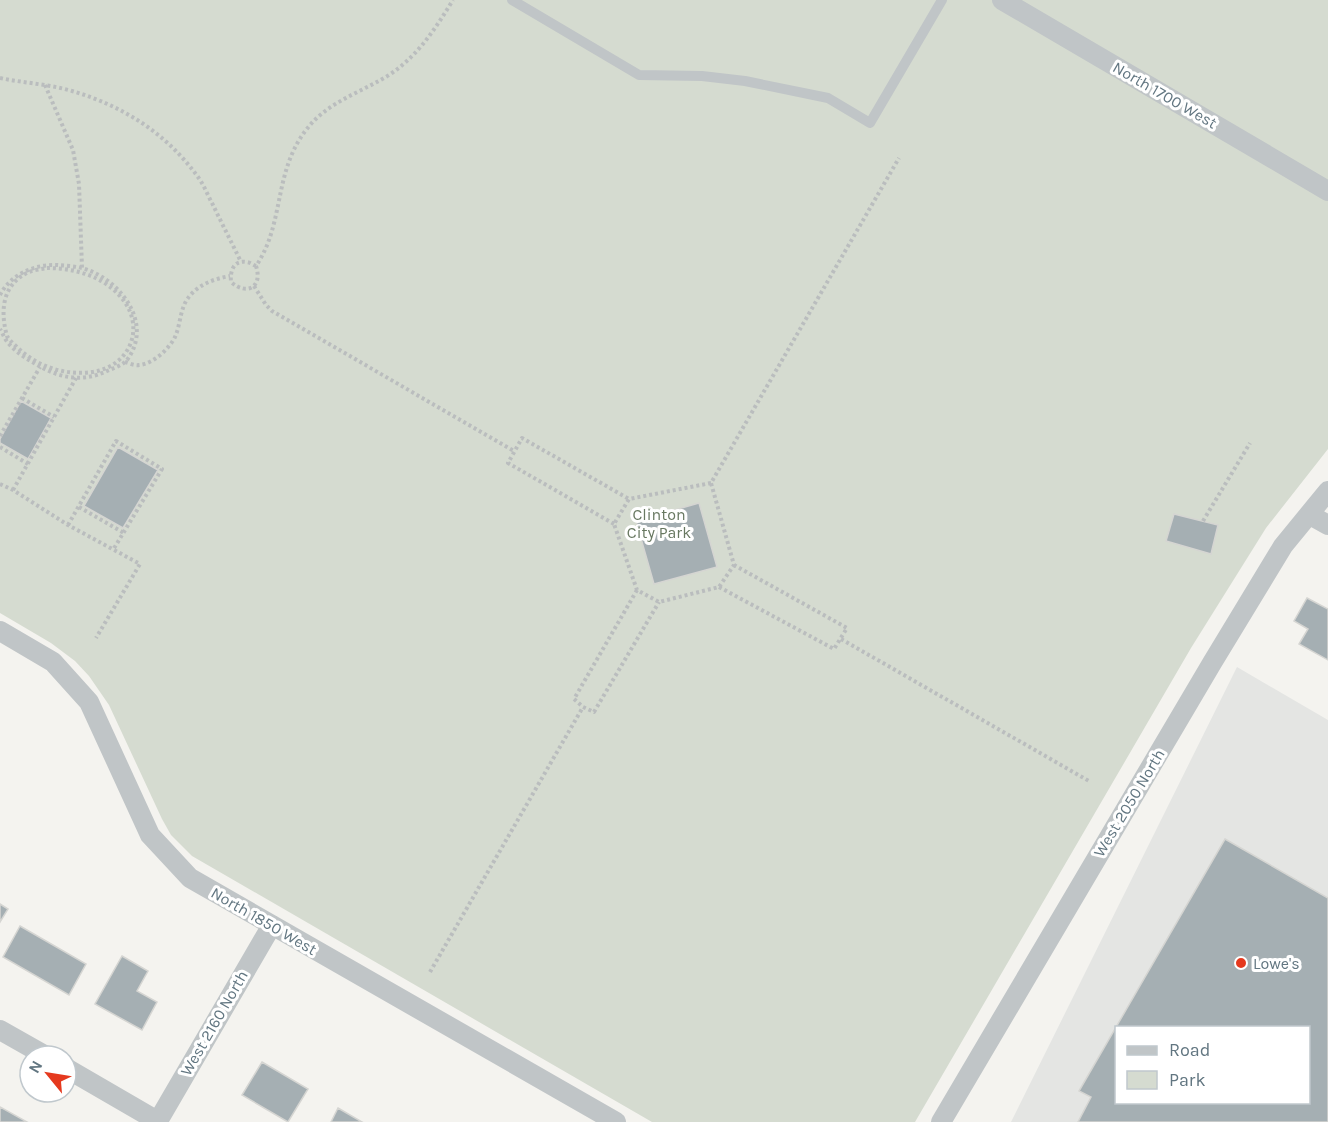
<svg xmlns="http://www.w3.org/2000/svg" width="1328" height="1122" font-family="Karla,sans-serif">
<rect width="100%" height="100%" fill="#f4f3ef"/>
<!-- built -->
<path fill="#e4e5e3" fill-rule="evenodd" d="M1237,667l91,53v402h-317zM1116,1028h192v74h-192z"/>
<!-- green -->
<path fill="#d5dbd0" d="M0,0h1328v449l-62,79 -75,120 -276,474h-263l-460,-266 -21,-21 -9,-16 -53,-114 -20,-29 -14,-15 -24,-18 -51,-30z"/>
<!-- building -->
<path fill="#a5afb3" stroke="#d5d5d2" stroke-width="1.5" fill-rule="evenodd" d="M21,401l30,17 -23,41 -28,-16v-4z
M118,447l40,23 -35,58 -39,-22z
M699,503l18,64 -63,17 -18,-63z
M1174,514l44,11 -7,29 -45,-13z
M1307,598l21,11v51l-29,-16 9,-15 -14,-8z
M1225,839l103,59v224h-250l13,-25 -12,-6zM1116,1028h192v74h-192z
M0,904l8,5 -8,13z
M20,926l66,38 -17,31 -66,-38z
M122,956l26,15 -11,20 20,11 -15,28 -47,-26z
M262,1062l46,27 -20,33 -46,-27z
M0,1107l27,15h-27z
M338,1108l24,14h-31z"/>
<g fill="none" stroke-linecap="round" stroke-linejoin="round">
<!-- path -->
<path stroke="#babdbe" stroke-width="4" stroke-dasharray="3 3" stroke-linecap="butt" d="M0,78c24,5 48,6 72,13 51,15 94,42 126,86 6,8 10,19 15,28 9,19 19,38 28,57
M45,85l28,65 6,34 3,84
M256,266c-3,-1 -6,-4 -10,-4 -13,-2 -16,10 -15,20 16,14 32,5 25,-16 29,-43 17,-93 50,-136 21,-28 54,-37 83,-55 29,-19 46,-46 64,-75
M47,268c25,0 53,7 71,26 29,29 15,72 -26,78 -27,4 -56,-6 -75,-25 -4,-4 -8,-7 -10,-11 -7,-25 -5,-52 22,-64 5,-2 12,-3 18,-4z
M254,286l12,19 6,6 242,140
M0,295c10,-20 34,-31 57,-30 10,1 21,1 31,5 35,13 65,55 39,90 -4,5 -13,8 -20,11 -26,12 -49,7 -73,-8 -9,-5 -18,-11 -25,-19 -4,-4 -6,-10 -9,-15
M125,362c4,1 10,4 14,3 14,-1 30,-16 36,-28 5,-11 5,-25 11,-36 10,-16 27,-22 44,-25
M22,398l32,19
M0,436l40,-69
M0,447l28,17
M711,483l-82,16 -15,25 23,66 22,12 60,-15 15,-22 -23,-82 188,-325
M0,484l13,6 55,35 72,39 -44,74
M13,490l63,-112
M79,507l45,26
M1203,521l47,-78
M614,524l-106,-61 14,-25 107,61
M68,525l48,-84 46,28 -49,81
M719,587l115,62 13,-21 -113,-63
M637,590l-63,109 9,8 11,5 65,-110
M841,639l248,142
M430,972l153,-265"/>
<!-- service -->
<path stroke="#c0c5c7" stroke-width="10" d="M512,0l127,75 63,1 43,5 83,17 42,25 72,-123"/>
<!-- minor -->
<path stroke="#c0c5c7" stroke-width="20" d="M1002,0l326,191
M1310,515l18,10
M0,631l53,31 36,40 61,133 40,43 426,244
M0,1030l46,26
M66,1068l93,54
M158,1121l114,-196
M941,1122l271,-459 71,-117 45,-55"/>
</g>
<!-- markers -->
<circle fill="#e5391e" stroke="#fff" stroke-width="2" cx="1241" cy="963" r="6"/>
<g text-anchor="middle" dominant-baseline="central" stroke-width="6" stroke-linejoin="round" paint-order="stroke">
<!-- street labels -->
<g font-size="16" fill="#627681" stroke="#fff">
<text transform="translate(1165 95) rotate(30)">North 1700 West</text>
<text transform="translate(1129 803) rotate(-59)">West 2050 North</text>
<text transform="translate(264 921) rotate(30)">North 1850 West</text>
<text transform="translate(214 1023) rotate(-60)">West 2160 North</text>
</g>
<!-- park labels -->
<g font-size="16" fill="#687861" stroke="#fff">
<text x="659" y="514">Clinton<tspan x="659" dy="18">City Park</tspan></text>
</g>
<!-- poi labels -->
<g font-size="16" fill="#627681" stroke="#fff" text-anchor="start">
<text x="1253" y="963">Lowe's</text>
</g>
</g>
<!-- legend -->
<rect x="1115" y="1026" width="195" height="78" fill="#ffffff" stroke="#c0c8cd" stroke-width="1.5"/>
<rect x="1127" y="1046" width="30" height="9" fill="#c0c5c7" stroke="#c0c8cd" stroke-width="1.5"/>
<text x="1169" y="1056" font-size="18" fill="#627681">Road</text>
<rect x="1127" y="1071" width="30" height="18" fill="#d5dbd0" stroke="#c0c8cd" stroke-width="1.5"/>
<text x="1169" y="1086" font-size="18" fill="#627681">Park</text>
<!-- north arrow -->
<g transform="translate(48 1074) rotate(300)"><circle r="28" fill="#ffffff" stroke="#c0c8cd" stroke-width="1.5"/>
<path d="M0-4.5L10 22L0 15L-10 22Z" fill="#e5391e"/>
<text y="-9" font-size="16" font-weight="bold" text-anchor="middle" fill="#627681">N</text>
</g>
</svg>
